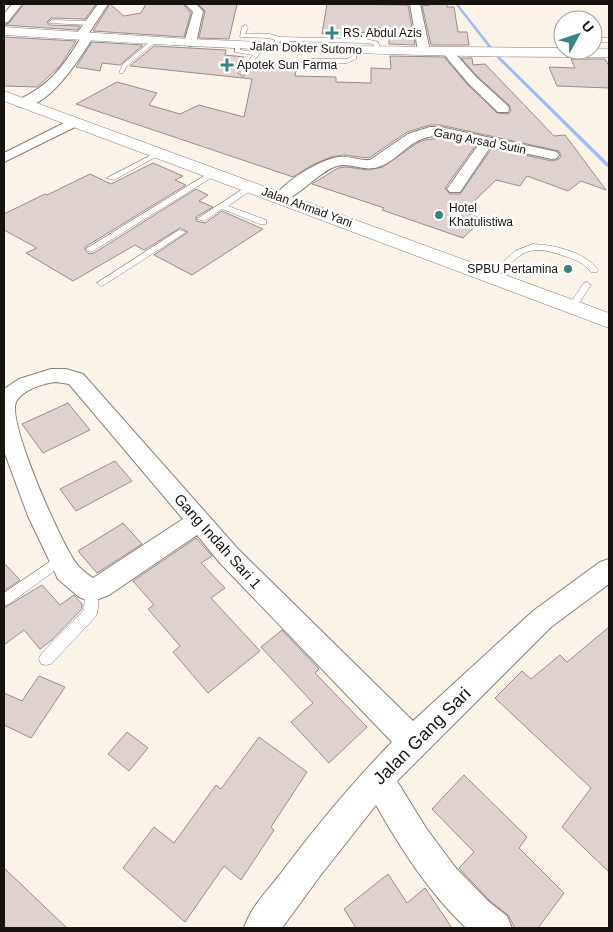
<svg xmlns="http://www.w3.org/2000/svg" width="613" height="932" font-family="Arial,sans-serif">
<rect width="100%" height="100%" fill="#fbf3e8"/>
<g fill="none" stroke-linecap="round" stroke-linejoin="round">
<!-- stream -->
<path fill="#9cbff7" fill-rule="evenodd" d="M455,4h3l41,52 110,108v3h-2l-110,-109z"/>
</g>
<!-- building -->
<path fill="#dfd1ce" stroke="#9a8d8a" d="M24,4h72l-11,15 -34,-1 -4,4 2,3 31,1 -3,4 -73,-5 5,-2z
M110,4l14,12 17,-3 5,-9h37l8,9 -7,24 -91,-6z
M198,4h39l-8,35 -30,-1 6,-27z
M327,4l81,1 7,40 -26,-1v-11l-45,-1 -1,3 -21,-1z
M429,4h18v3h7l4,25h9l2,13h-38l-9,-40 7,1z
M4,37l72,4 -16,25 -23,21 -33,-1z
M92,42l51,3 -23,20 -18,-2 -2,8 -24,-4z
M154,46l72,4 -1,5 19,2 -4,6h5l-7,10 5,4 11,-14 43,1 -2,12 41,1v5l35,1v-15l20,1 -1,-13 54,1 23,27 30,29 12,1 2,-4 -2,-5 -32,-29 -16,-18h11l1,7 12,-1 69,72 11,-1 41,55 -25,-9 -13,10 -41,-15 -7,10 -24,-6 -33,32 20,7 -20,19 -81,-28 2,-2 -72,-24 26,-16 9,-1 21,3 15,-3 34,-24 8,-3 17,-2 34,7 -31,43 5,6h10l32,-46 60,13 7,-2 2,-3 -2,-5 -119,-26h-10l-23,7 -38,26 -26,-3 -12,2 -19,8 -19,12 -217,-73 41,-22 40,11 -8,12 31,9 19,-9 45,12 8,-38 -122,-13z
M571,59h34l4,7v22l-52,-2 -8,-19 26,1z
M153,163l30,13 -8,4 11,5 -101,62v3l4,4 5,-1 102,-64 12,6 -9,6 14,6 -17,10v4l9,2 17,-12 41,18 -71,46 -38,-20 34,-23 -8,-4 -36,22 -9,-5 -62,36 -47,-28 11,-5 -33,-18v-16l41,-20 2,1 43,-21 21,10z
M68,403l22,27 -47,23 -21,-29z
M115,461l17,20 -56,30 -16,-22z
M123,523l19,21 -45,29 -19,-22z
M196,538l16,18 -11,7 24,25 -14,10 49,53 -52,42 -35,-41 7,-6 -32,-37 6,-4 -21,-24z
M4,563l16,17 -16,11z
M42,585l18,20 14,-10 8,9v5l-30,31 -12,9 -16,-19 -20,15v-37z
M609,627v245l-47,-45 29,-39 -96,-90 27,-27 9,8 29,-24 7,7z
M282,630l37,39 -4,4 52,54 -38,36 -38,-41 22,-19 -52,-56z
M39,676l26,11 -34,51 -27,-13v-32l18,8z
M127,732l21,16 -19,23 -21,-17z
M259,737l48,35 -36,55 3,3 -33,50 -17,-14 -39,56 -62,-54 31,-41 20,16 42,-58 5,4z
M464,775l63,62 -8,11 45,45 -26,35h-23l-7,-13 -18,-14 -31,-33 15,-16 -42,-43z
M4,868l63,60h-63z
M388,874l19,29 18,-15 27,40h-96l-12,-19z"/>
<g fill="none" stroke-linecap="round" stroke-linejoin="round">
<!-- service casing -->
<g stroke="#888177" stroke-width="1">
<path id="service" d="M51,20l38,1 3,2 -3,2 -40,-2z
M245,25l3,2 -3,7h25l9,3 87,2 12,3 3,9 -5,1 -3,-8 -7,-1 -86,-2 -2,6 -3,2 -3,-2 3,-7 -6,-2 -29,-1 2,-10z
M593,38h16v4h-16z
M152,40l5,1 -30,25 -4,7h-4l4,-9z
M235,44h4l1,6c11,2 16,1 25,-5l3,2 -9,7 -16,21 -3,-2 13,-18 -18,-3z
M352,49l5,1 -1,9 -9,4h-38l-3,-2 3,-2h37l4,-1z
M159,151l4,2 -2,1 -47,26 -7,-2z
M212,171l7,2 -126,78 -3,1 -4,-3z
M249,185l7,2 -28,19 38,14v4h-6l-38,-15 -18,12 -7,-2z
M179,230l7,2 -82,53 -3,1 -4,-3z
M533,244c22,1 52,8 65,26l-1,2h-6c-7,-9 -16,-13 -27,-16 -37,-13 -42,-4 -68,22h-6v-4l25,-23z
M587,282l4,3 -16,24h-6v-4l15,-22z
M61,554l4,1 2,4 -2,4 -56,41 -5,2v-13z
M91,585l5,2c3,7 3,22 0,29l-45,48 -5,1 -5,-1 -2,-5 2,-5 43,-44 1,-19 1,-4z"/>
</g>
<!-- minor casing -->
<g stroke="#888177" stroke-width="2">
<path id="minor" d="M12,4h10l-14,18 -4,1v-9z
M98,4h10l-19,29 5,3c-13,20 -47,77 -76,70l-1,-3 1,-3c31,-14 45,-33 62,-61l-5,-3z
M185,4h11l7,7 -7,32 -6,3 -6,-3 9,-31z
M410,4h10l10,47 -2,2 -4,1 -6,-3z
M448,49l4,1 24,27 32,29 1,3 -1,3h-10l-30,-29 -26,-31z
M74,118l7,4 -2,3 -75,37v-9z
M430,127h10l117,25 2,3 -2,3 -5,1 -61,-13 -31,46h-10l-3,-3 32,-45c-28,-7 -47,-16 -72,4 -9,7 -18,16 -29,19 -14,5 -28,-5 -41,-1 -19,5 -45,39 -61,35l-3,-3c11,-16 47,-39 66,-41 11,-1 21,4 31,3l38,-26z
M51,369h15l17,5 155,175 175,172 120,-110 67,-49 9,-3v25l-58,43 -154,154 29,47 29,39 34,35 18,14 5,12h-45l-3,-2c-36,-35 -63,-77 -88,-121l-56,71 -38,52h-38c6,-19 21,-35 34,-51 35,-47 73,-93 114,-135l-172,-179 -23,-28 -88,60 -18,7 -12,-5 -21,-18 -30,-63 -24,-65v-62l15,-10zM56,382l13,2 114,135 -90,59c-6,-4 -13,-9 -17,-15 -15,-20 -69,-141 -60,-161 6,-12 28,-19 40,-20z"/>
</g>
<!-- tertiary casing -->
<g stroke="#888177" stroke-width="1">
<path id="tertiary" d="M4,27l186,12 164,7 209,2v2l46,-1v8c-202,1 -403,-9 -605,-22z"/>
</g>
<!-- primary casing -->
<g stroke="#888177" stroke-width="1">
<path id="primary" d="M4,91l605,222v15l-605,-227z"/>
</g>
<!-- service -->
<use href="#service" fill="#fff" fill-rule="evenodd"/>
<!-- minor -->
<use href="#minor" fill="#fff" fill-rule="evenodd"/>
<!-- tertiary -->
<use href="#tertiary" fill="#fff" fill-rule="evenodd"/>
<!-- primary -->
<use href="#primary" fill="#fff" fill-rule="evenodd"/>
</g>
<!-- markers -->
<g fill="#3a8381" stroke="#fff" stroke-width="2">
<path d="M329.5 25.5h5v5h5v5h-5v5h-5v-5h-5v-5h5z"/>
<path d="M224.5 57.5h5v5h5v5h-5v5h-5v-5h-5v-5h5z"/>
<circle cx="439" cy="215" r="5"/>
<circle cx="568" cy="269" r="5"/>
</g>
<g text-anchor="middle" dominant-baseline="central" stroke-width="5" stroke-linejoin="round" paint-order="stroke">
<!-- far-poi labels -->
<g font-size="12" fill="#171410" stroke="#fff" text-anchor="start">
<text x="343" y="33">RS. Abdul Azis</text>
<text x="237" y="65">Apotek Sun Farma</text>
<text x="449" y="208">Hotel<tspan x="449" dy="14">Khatulistiwa</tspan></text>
<text x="558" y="269" text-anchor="end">SPBU Pertamina</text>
</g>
<!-- far-street labels -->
<g font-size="12" fill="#171410" stroke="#fff">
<text transform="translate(306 48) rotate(2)">Jalan Dokter Sutomo</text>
<text transform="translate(480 141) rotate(11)">Gang Arsad Sutin</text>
<text transform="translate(307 207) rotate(20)">Jalan Ahmad Yani</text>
</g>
<!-- street labels -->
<g font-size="15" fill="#171410" stroke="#fff">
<text transform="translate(218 541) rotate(48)">Gang Indah Sari 1</text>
</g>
<!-- near-street labels -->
<g font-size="18" fill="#171410" stroke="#fff">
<text transform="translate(422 736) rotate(-45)">Jalan Gang Sari</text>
</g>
</g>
<!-- border -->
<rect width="613" height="932" fill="none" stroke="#171410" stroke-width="10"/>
<!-- north arrow -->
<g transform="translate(578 35) rotate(50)"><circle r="24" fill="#ffffff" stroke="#a2a19f"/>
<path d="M0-4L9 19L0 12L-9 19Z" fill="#3a8381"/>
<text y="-8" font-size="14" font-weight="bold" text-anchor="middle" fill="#171410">U</text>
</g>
</svg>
